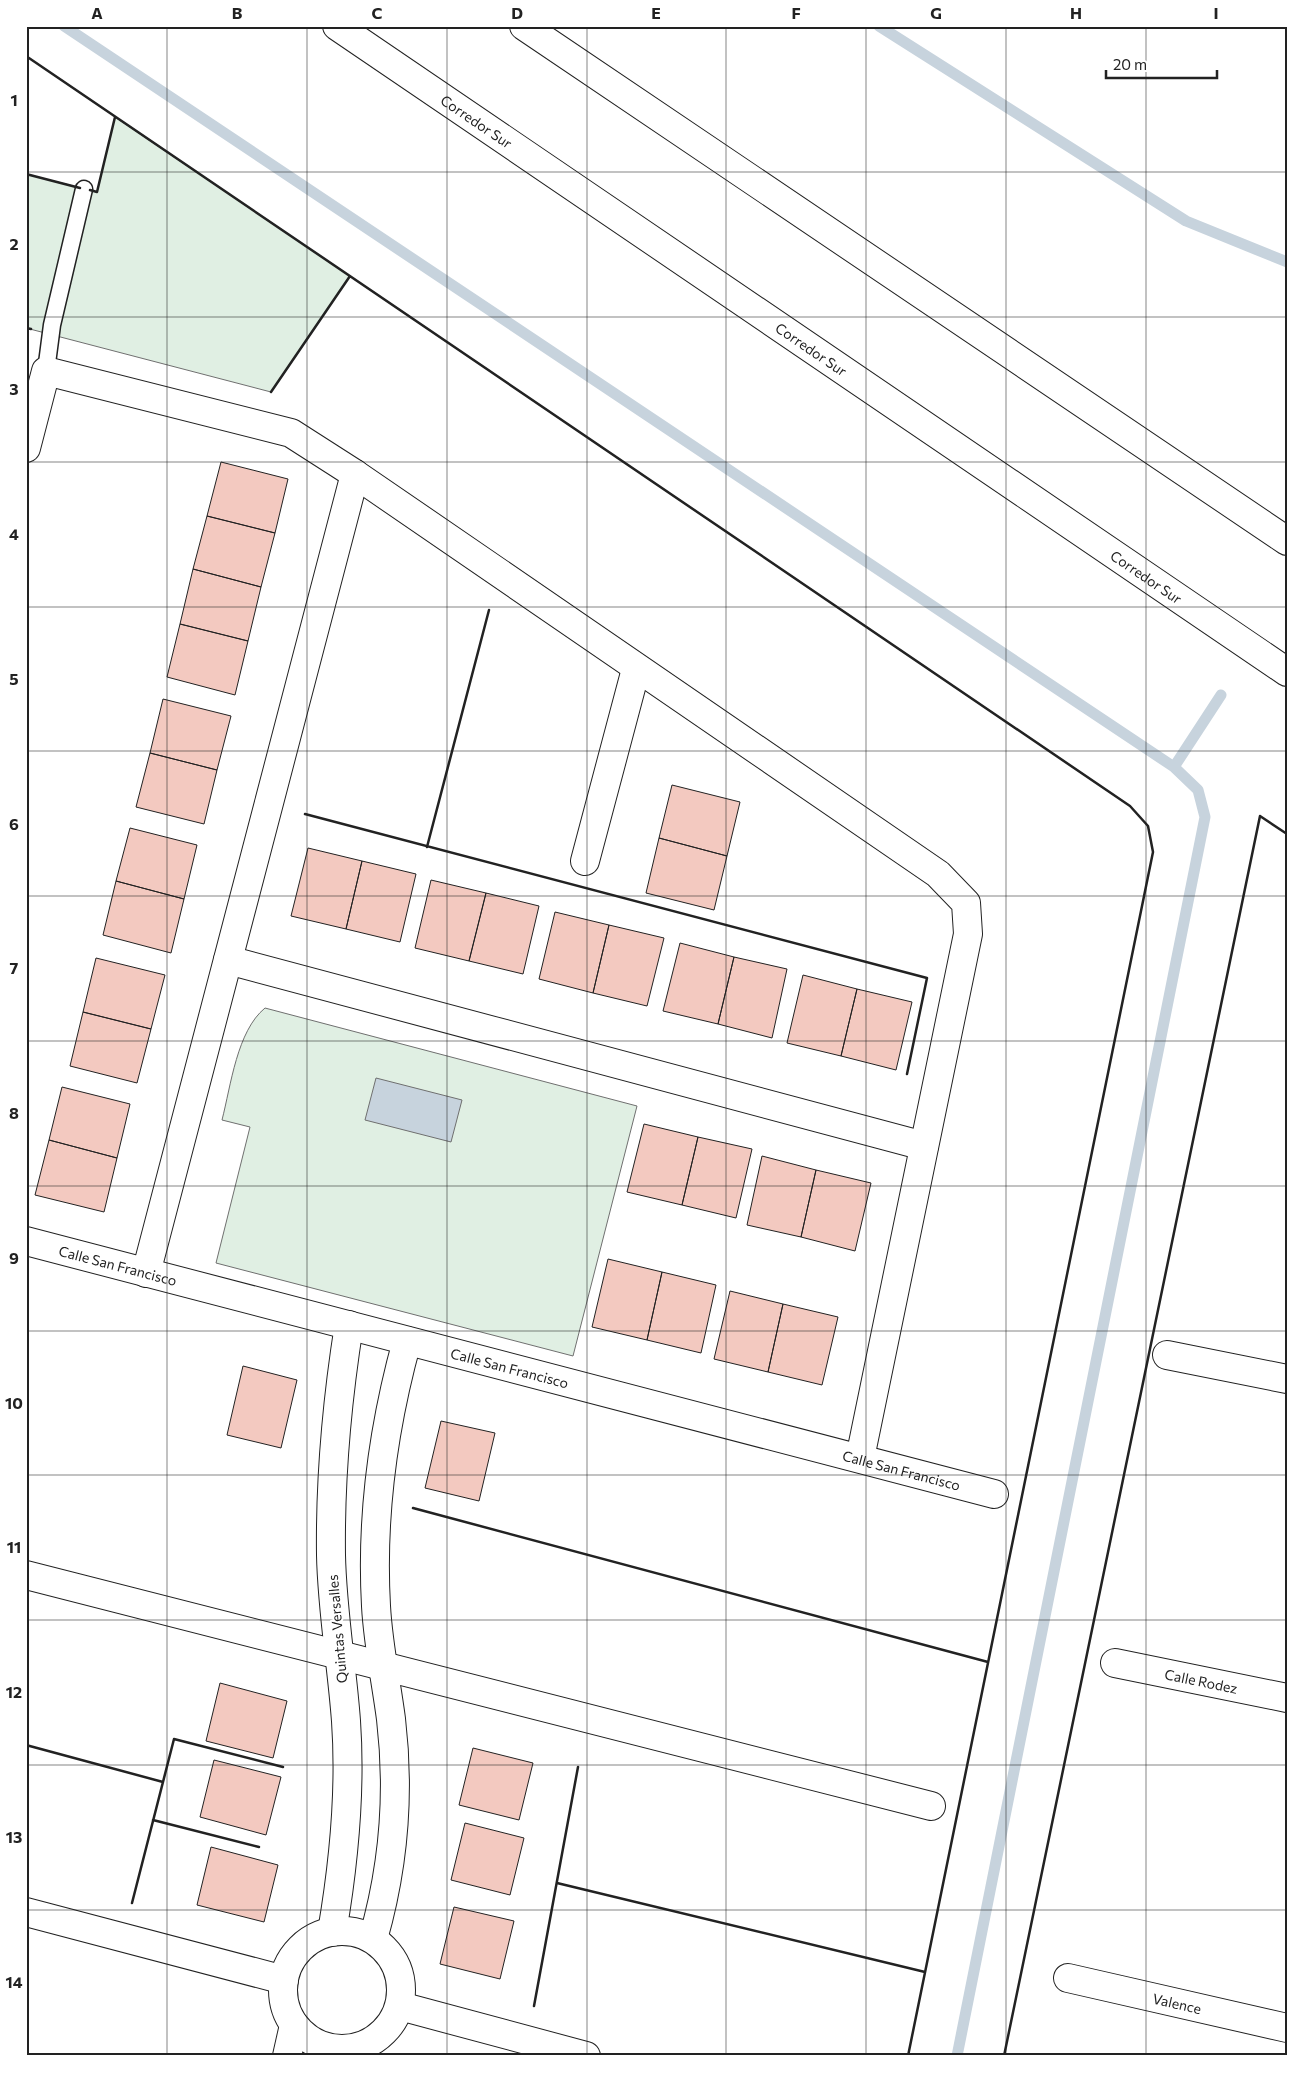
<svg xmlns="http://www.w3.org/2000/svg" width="1313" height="2082" font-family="Commissioner,sans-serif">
<rect width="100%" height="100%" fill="#fff"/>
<!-- green -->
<path fill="#e0efe3" stroke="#6f6f6f" d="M115,117l235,159 -79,116 -245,-64v-154l71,18z
M265,1008l372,98 -64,250 -357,-93 34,-136 -28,-7c9,-35 15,-89 43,-112z"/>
<!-- water -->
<path fill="#c7d3dd" stroke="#6f6f6f" d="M376,1078l86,22 -11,42 -86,-22z"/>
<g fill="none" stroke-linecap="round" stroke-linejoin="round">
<!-- stream -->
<path stroke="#c7d3dd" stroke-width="11" d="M64,26l1110,741
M879,26l307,195 101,41
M957,2056l248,-1239 -7,-27 -24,-23 47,-72"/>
</g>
<!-- building -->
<path fill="#f3c9c0" stroke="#222" d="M221,462l67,17 -13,54 -68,-17z
M207,516l68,17 -14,54 -68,-18z
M193,569l68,18 -13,54 -68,-17z
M180,624l68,17 -13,54 -68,-18z
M163,699l68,17 -14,54 -67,-17z
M150,753l67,17 -13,54 -68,-17z
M672,785l68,17 -13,54 -68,-18z
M130,828l67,17 -13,54 -68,-18z
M659,838l68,18 -13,54 -68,-17z
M308,848l54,13 -16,68 -55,-13z
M362,861l54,13 -16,68 -54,-13z
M431,880l55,13 -17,68 -54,-13z
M116,881l68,18 -13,54 -68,-18z
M486,893l53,13 -16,68 -54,-13z
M555,912l54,13 -16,68 -54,-14z
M609,925l55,13 -17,68 -54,-13z
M680,943l54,14 -16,67 -55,-13z
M734,957l53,12 -15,69 -54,-14z
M96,958l69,17 -14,54 -68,-17z
M803,975l54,14 -16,67 -54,-13z
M857,989l55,13 -16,68 -55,-14z
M83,1012l68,17 -14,54 -67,-17z
M62,1087l68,17 -13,54 -68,-18z
M644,1124l54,13 -16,68 -55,-13z
M698,1137l54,12 -16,69 -54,-13z
M49,1140l68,18 -13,54 -69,-17z
M762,1156l54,14 -15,67 -54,-12z
M816,1170l55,13 -16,68 -54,-14z
M608,1259l54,13 -15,68 -55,-13z
M662,1272l54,13 -15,68 -54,-13z
M730,1291l53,13 -15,68 -54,-13z
M783,1304l55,13 -16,68 -54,-13z
M243,1366l54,14 -16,68 -54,-13z
M441,1421l54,12 -16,68 -54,-13z
M220,1683l67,18 -14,57 -67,-17z
M473,1748l60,15 -14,57 -60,-15z
M214,1760l67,17 -15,58 -66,-18z
M465,1823l59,15 -14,57 -59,-15z
M211,1847l67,18 -14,57 -67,-17z
M454,1907l60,14 -14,58 -60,-15z"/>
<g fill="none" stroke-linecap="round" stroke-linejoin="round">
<!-- service casing -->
<g stroke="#222" stroke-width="19">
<path id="service" d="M46,371l6,-46 32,-136"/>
</g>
<!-- minor casing -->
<g stroke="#222" stroke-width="30">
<g id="minor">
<path d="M26,448l20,-77 245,62 64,41 583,400 28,29 2,31 -108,524"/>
<path d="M585,861l51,-192"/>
<path d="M228,960l696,186"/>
<path id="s1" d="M26,1241l968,253"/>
<path d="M146,1273l209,-799"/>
<path d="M1167,1355l120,24"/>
<path d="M26,1575l905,231"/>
<path id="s2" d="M1115,1663l172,35"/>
<path d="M26,1912l258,68"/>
<circle cx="342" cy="1990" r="59"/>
<path d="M332,1932c12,-70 19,-140 14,-211 -4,-55 -14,-111 -15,-166 -1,-77 6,-154 18,-230"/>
<path d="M373,1939c21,-73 27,-144 18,-220 -5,-38 -13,-75 -15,-113 -5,-89 7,-178 31,-265"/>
<path id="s3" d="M1068,1978l219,50"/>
<path d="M400,2006l186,50"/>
<path d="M287,2056l7,-31"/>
</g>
</g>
<!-- motorway casing -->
<g stroke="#222" stroke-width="30">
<g id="motorway">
<path id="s4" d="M337,26l950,646"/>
<path d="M524,26l763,515"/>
</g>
</g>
<!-- service -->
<use href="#service" stroke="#fff" stroke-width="16"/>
<!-- minor -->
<use href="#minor" stroke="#fff" stroke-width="28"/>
<!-- motorway -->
<use href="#motorway" stroke="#fff" stroke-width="28"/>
<!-- wall -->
<path stroke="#222" stroke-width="2.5" d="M26,56l1104,750 18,20 5,26 -245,1204
M26,174l54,14
M90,190l7,2 18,-75
M26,328l5,1
M271,392l79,-116
M305,814l622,164 -20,96
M427,847l62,-237
M413,1508l575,154
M26,1745l137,37
M153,1820l106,27
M557,1883l368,89
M132,1903l42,-164 109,28
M534,2006l44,-239
M1004,2056l256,-1240 27,18"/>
</g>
<!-- grid -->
<path fill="none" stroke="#222" stroke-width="1" stroke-opacity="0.55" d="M167,26v2030M307,26v2030M447,26v2030M587,26v2030M726,26v2030M866,26v2030M1006,26v2030M1146,26v2030M26,172h1261M26,317h1261M26,462h1261M26,607h1261M26,751h1261M26,896h1261M26,1041h1261M26,1186h1261M26,1331h1261M26,1475h1261M26,1620h1261M26,1765h1261M26,1910h1261"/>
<g text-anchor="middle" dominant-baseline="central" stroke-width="4" stroke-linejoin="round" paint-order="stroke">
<!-- street labels -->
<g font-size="14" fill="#222" stroke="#fff">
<text stroke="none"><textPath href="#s4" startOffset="169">Corredor Sur</textPath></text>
<text stroke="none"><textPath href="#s4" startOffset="574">Corredor Sur</textPath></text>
<text stroke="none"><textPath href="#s4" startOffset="979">Corredor Sur</textPath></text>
<text stroke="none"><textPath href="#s1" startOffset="95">Calle San Francisco</textPath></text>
<text stroke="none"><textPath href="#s1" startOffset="500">Calle San Francisco</textPath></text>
<text stroke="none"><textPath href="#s1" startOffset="905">Calle San Francisco</textPath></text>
<text transform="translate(337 1629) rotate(-95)">Quintas Versalles</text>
<text stroke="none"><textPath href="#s2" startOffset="88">Calle Rodez</textPath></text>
<text stroke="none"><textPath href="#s3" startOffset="112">Valence</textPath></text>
</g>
</g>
<!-- border -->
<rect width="1313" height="2082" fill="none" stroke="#ffffff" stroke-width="55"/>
<!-- scale -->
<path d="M1106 70v8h111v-8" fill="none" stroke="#222222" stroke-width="2.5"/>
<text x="1113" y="70" font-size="15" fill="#222222" stroke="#ffffff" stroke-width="4" paint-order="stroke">20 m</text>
<rect x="28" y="28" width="1258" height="2026" fill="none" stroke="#222" stroke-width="2"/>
<g font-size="16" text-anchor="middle" font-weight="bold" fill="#222">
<text x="97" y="19">A</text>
<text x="237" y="19">B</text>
<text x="377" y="19">C</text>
<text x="517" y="19">D</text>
<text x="656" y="19">E</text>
<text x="796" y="19">F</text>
<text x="936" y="19">G</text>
<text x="1076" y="19">H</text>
<text x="1216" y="19">I</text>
<text x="14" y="106">1</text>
<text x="14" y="250">2</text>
<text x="14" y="395">3</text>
<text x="14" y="540">4</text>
<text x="14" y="685">5</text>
<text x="14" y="830">6</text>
<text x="14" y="974">7</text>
<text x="14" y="1119">8</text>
<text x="14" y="1264">9</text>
<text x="14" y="1409">10</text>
<text x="14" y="1553">11</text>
<text x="14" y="1698">12</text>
<text x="14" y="1843">13</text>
<text x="14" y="1988">14</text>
</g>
</svg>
